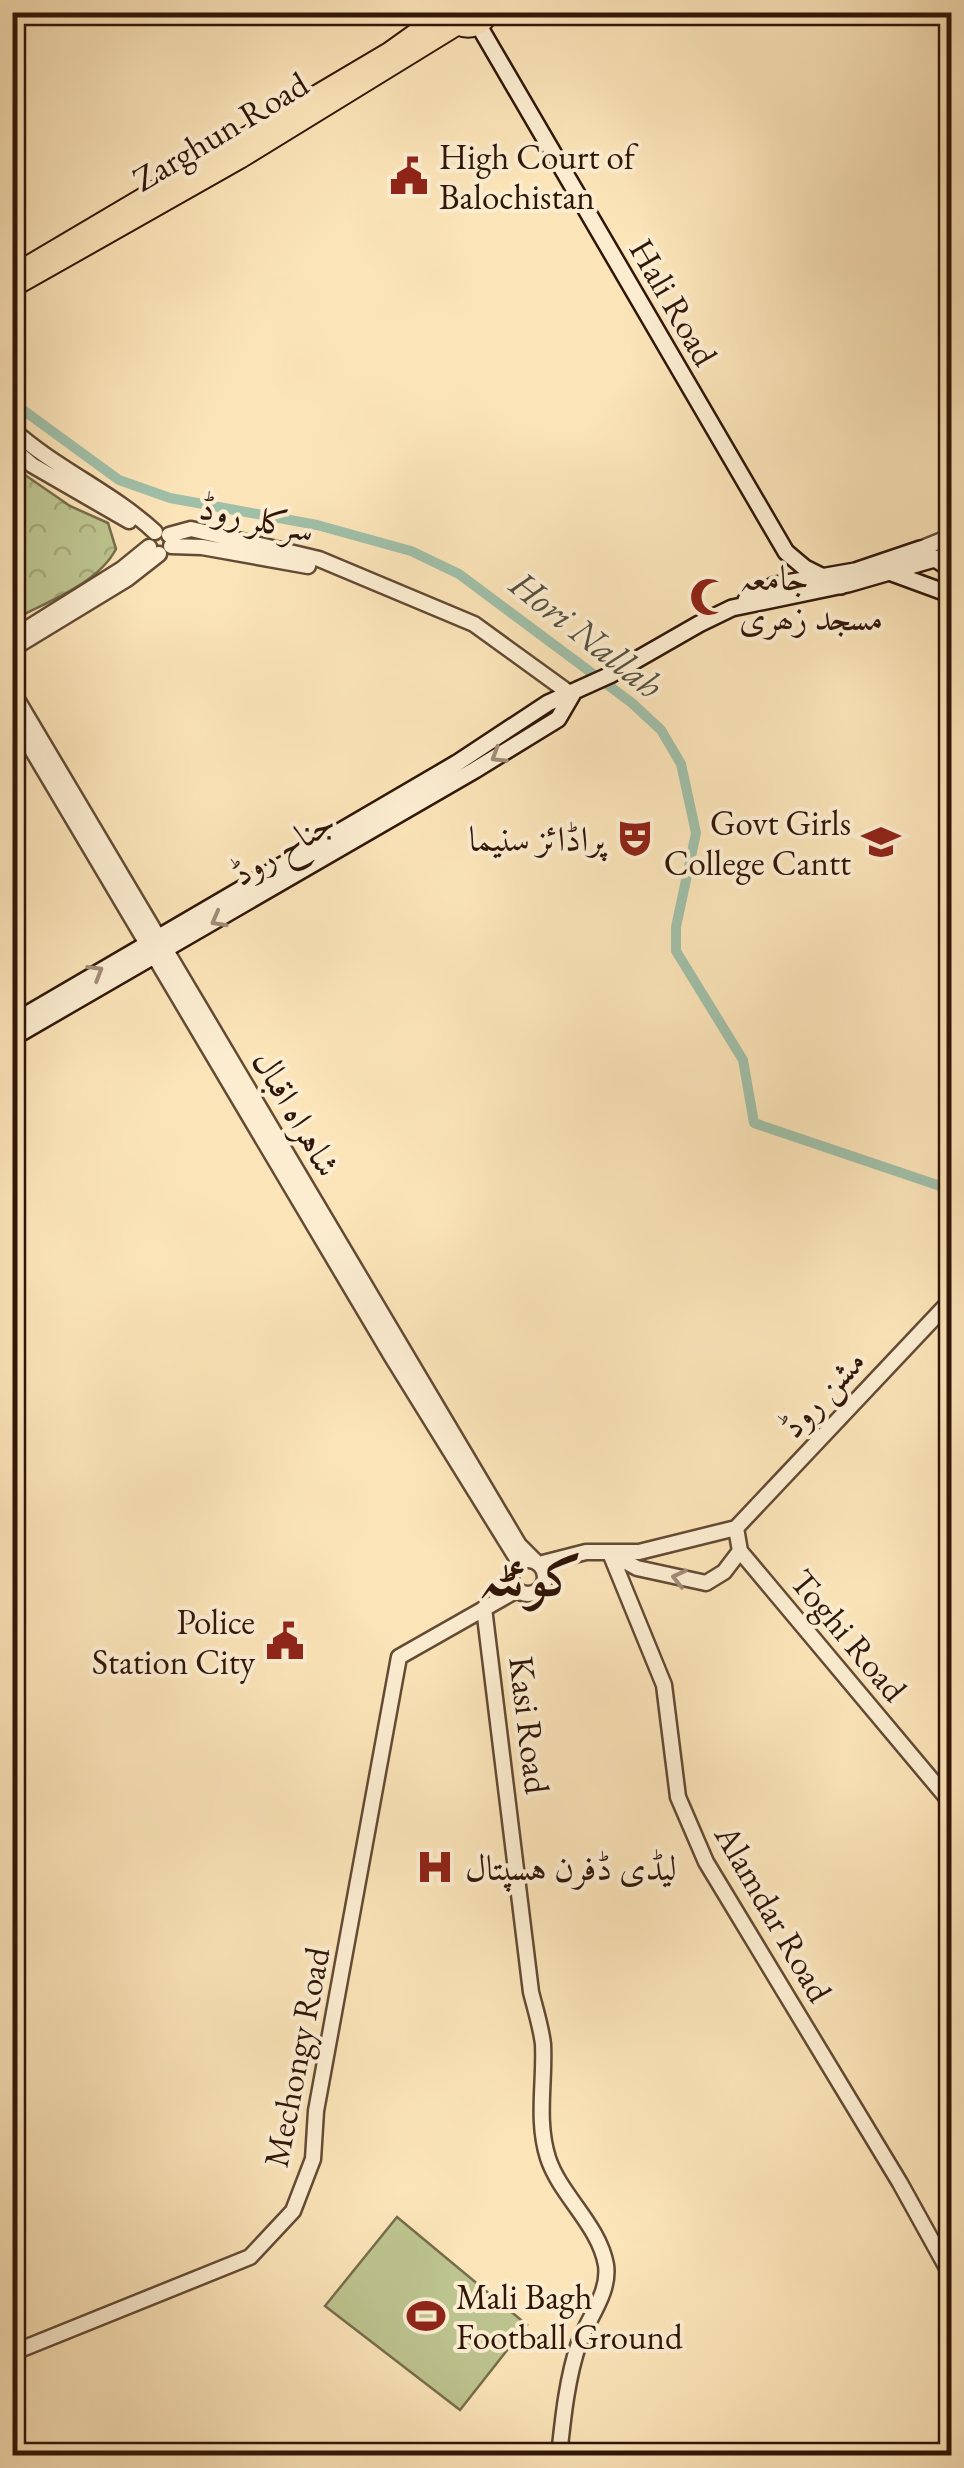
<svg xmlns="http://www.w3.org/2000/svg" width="964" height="2468" font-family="'EB Garamond',Amiri,serif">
<defs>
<pattern id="park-crowns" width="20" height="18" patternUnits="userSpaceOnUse" patternTransform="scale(2.5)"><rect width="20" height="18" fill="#bdc48f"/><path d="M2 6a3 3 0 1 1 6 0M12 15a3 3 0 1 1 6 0" fill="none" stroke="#a3a87a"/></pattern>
</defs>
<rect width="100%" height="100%" fill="#fbe4b8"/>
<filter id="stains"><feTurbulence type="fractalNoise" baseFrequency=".002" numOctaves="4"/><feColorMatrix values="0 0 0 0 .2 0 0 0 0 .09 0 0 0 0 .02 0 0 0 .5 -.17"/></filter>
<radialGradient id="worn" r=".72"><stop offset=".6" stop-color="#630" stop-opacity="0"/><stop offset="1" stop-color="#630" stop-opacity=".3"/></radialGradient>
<!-- park -->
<path fill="url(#park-crowns)" stroke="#766d4c" stroke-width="2.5" d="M12,466l58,40 38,17 8,26c-18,35 -70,53 -103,71z"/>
<!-- garden -->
<path fill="#bdc48f" stroke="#766d4c" stroke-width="2.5" d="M397,2217l130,108 -67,85 -135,-104z"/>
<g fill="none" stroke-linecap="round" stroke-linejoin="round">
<!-- canal -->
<path stroke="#a0bfa8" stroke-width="10" d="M12,397l11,13 96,70 51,18 147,27 94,26 48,23 173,129 29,27 20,34 15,69 -20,94v24l67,109 11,63 198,67"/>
<!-- tertiary casing -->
<g stroke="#634a34" stroke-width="19">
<path id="tertiary" d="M12,429c44,40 100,63 143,103
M12,448l20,17 97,56
M169,535l22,-6 128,30 155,65 98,71
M171,546l31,1 106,19
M920,549l32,-13
M12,638l110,-69 27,-22
M12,649l115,-70 32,-25
M12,691l507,854 16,16
M12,716l380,641 127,205
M736,1528l4,23 212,253
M736,1528l216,-229
M610,1553l54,132 14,112 28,65 194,321 52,94
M610,1553l27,15 69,15 18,-11 16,-21
M511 1577a17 17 0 1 1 34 0a17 17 0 1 1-34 0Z
M539,1564l47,-12h53l97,-24
M484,1608l47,384c4,16 10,35 12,52 2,38 -7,76 5,114 12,37 51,67 58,107 4,28 -18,53 -27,78 -12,35 -16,75 -20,113
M12,2353l238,-96 43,-46 20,-52 3,-48 83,-454 118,-67"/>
</g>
<!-- secondary casing -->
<g stroke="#301608" stroke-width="20">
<path id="secondary" d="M479,26l307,526 19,16 36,18
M892,573l60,22
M746,600l29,-15 80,-14 65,-22 32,21
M12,1023l445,-260 91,-60 62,-28 89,-51 33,-16 116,-24 90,-26
M12,1038l463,-268 83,-51 14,-24"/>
</g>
<!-- primary casing -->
<g stroke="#301608" stroke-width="22">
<path id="primary" d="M450,18c13,15 31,12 40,-6
M12,275l377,-223 56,-40
M12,288l228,-129 218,-134"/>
</g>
<!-- tertiary -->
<use href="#tertiary" stroke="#fcedd1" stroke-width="14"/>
<!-- secondary -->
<use href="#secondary" stroke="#fcedd1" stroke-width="15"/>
<!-- primary -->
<use href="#primary" stroke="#fbe4b8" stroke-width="18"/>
</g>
<!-- one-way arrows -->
<defs><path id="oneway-chevron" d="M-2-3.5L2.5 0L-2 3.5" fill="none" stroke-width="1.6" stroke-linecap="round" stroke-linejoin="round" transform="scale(2.5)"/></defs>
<g stroke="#a08c77">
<use href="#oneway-chevron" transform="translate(498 756) rotate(148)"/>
<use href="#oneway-chevron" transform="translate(218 920) rotate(151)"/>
<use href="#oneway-chevron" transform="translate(96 972) rotate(-31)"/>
<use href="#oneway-chevron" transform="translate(679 1578) rotate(-167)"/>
</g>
<!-- icons -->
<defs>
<g id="civic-bare" transform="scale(3)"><path d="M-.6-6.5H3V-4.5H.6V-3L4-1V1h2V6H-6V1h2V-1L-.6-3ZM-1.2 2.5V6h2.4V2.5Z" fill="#8f2418" stroke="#fcedd1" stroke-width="2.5" paint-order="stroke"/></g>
<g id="mosque-bare" transform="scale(3)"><path d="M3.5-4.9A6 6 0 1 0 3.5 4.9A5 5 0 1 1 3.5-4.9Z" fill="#8f2418" stroke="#fcedd1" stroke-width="2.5" paint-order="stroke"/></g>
<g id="theatre-bare" transform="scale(3)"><path d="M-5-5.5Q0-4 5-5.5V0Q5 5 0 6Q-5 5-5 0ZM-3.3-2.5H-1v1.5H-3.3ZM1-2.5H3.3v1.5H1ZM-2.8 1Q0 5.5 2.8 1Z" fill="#8f2418" stroke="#fcedd1" stroke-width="2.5" paint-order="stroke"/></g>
<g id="university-bare" transform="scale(3)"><path d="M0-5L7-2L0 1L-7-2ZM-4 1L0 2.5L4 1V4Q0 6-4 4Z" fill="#8f2418" stroke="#fcedd1" stroke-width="2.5" paint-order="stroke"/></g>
<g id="hospital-bare" transform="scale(3)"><path d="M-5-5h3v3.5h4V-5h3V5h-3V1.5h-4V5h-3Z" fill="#8f2418" stroke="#fcedd1" stroke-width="2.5" paint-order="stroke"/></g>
<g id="stadium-bare" transform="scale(3)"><path d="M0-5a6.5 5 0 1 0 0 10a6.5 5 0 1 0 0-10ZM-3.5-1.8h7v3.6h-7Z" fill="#8f2418" stroke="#fcedd1" stroke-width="2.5" paint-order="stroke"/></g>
</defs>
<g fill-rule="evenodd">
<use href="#civic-bare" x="409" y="176"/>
<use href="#mosque-bare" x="709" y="597"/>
<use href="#theatre-bare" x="635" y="838"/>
<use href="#university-bare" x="881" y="842"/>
<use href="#civic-bare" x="285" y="1641"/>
<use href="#hospital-bare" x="435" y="1867"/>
<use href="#stadium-bare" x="426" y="2316"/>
</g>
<g text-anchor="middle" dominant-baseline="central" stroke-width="8" stroke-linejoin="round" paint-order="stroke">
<!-- street labels -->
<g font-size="35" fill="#301608" stroke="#fcedd1">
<text transform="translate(220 131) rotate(-31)">Zarghun Road</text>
<text transform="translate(674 302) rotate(60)">Hali Road</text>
<text transform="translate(257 518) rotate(12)">سرکلر روڈ</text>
<text transform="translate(283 847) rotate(-31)">جناح روڈ</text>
<text transform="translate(297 1113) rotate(60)">شاہراہ اقبال</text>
<text transform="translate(822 1393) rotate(-47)">مشن روڈ</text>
<text transform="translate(849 1635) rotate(50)">Toghi Road</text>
<text transform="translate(530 1725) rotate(83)">Kasi Road</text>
<text transform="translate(774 1913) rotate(60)">Alamdar Road</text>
<text transform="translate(296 2057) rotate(-79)">Mechongy Road</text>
</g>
<!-- poi labels -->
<g font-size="35" fill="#301608" stroke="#fcedd1" text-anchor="start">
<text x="439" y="156">High Court of<tspan x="439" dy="40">Balochistan</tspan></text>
<text x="739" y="577">جامعہ<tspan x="739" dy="40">مسجد زھری</tspan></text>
<text x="851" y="822" text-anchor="end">Govt Girls<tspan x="851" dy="40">College Cantt</tspan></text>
<text x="605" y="838" text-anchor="end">پراڈائز سنیما</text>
<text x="255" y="1621" text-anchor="end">Police<tspan x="255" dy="40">Station City</tspan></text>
<text x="465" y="1867">لیڈی ڈفرن ہسپتال</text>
<text x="456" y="2296">Mali Bagh<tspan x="456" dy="40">Football Ground</tspan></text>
</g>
<!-- water labels -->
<g font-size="38" font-style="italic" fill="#575140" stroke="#fcedd1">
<text transform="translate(587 634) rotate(38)">Hori Nallah</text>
</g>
<!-- town labels -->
<g font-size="55" font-weight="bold" fill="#301608" stroke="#fcedd1">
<text x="530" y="1575">کوئٹہ</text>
</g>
</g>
<!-- margin -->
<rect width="964" height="2468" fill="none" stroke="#fbe4b8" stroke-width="50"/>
<rect x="15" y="15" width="934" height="2438" fill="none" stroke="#301608" stroke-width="5"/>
<rect x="25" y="25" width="914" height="2418" fill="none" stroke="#301608" stroke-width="2.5"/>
<rect width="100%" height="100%" filter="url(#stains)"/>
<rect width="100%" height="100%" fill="url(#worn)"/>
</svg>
